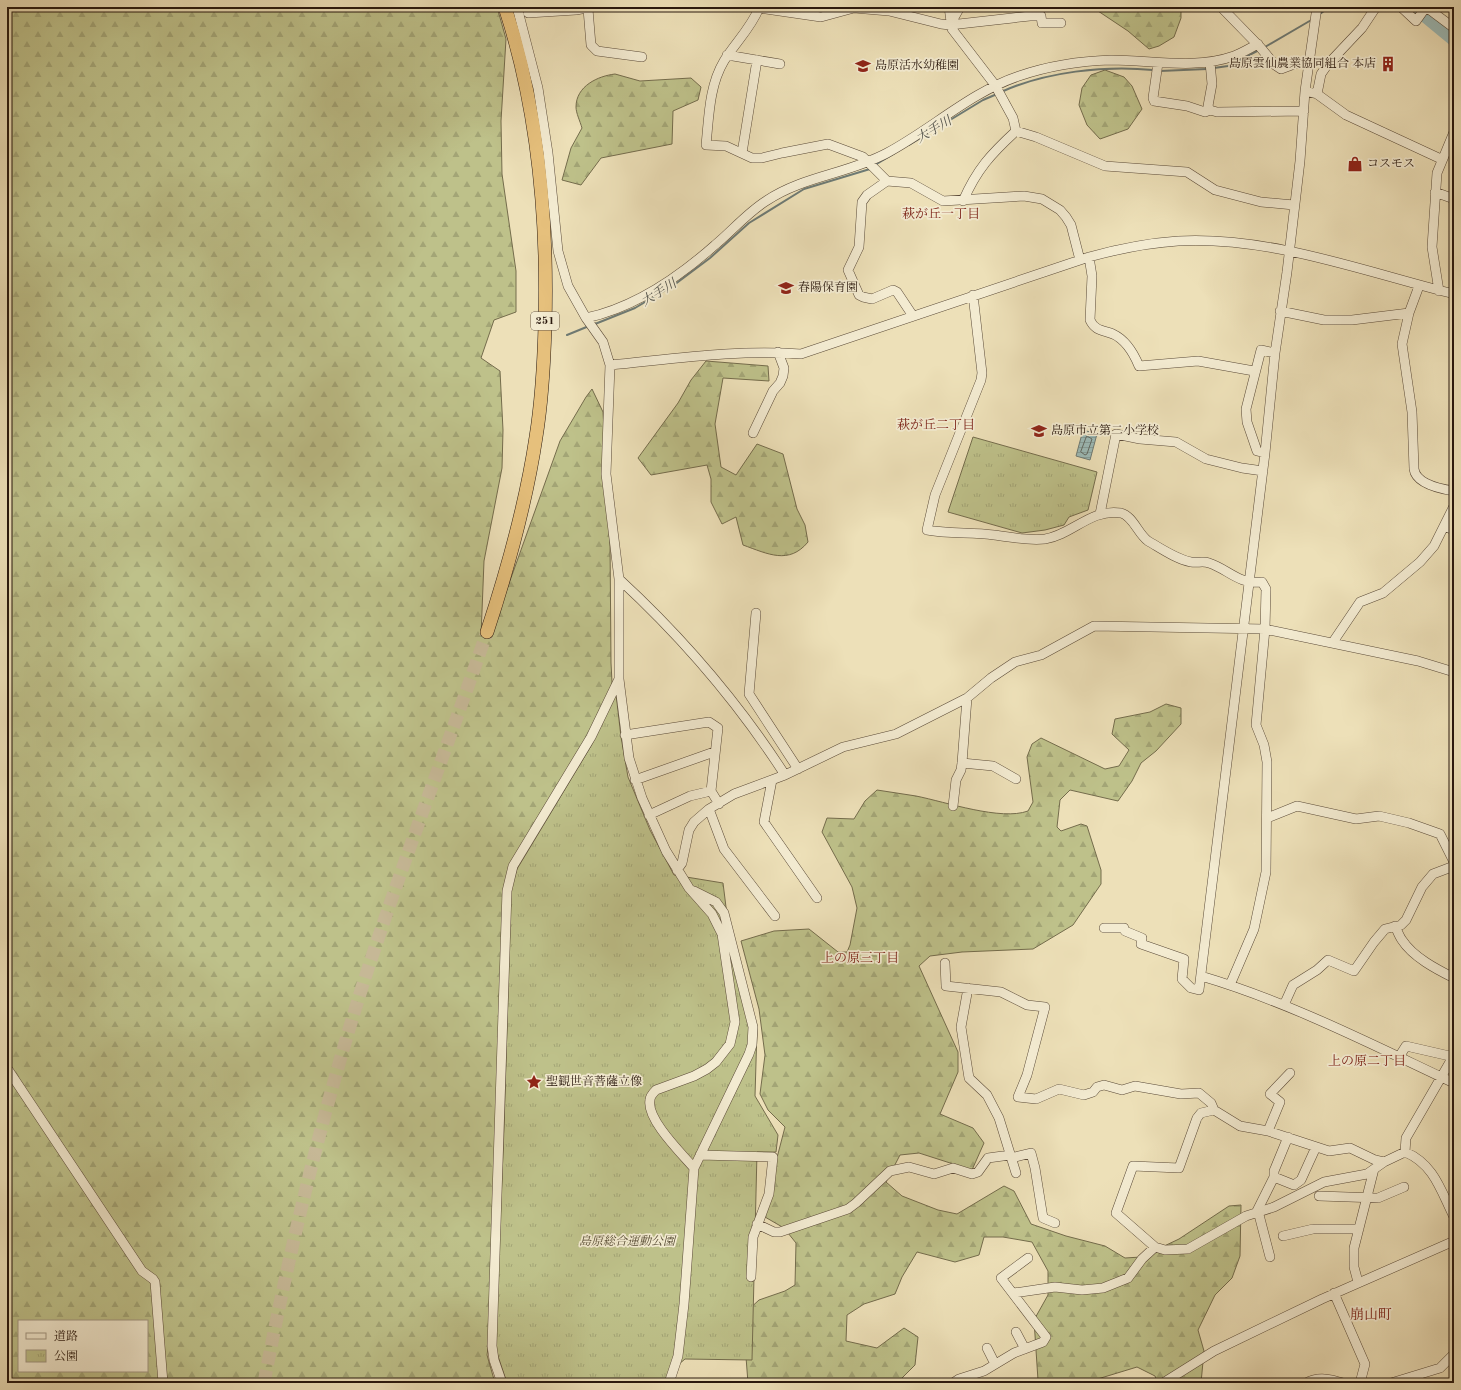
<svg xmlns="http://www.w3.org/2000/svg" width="1461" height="1390" font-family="'Old Standard TT','Noto Serif JP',serif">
<defs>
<pattern id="forest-firs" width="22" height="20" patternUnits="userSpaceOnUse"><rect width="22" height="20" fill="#bec18a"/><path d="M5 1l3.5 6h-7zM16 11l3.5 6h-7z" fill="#a3a576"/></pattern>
<pattern id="park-tufts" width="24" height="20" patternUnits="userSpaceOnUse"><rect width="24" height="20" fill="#bec18a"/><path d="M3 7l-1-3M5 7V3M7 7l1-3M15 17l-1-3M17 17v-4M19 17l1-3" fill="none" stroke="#a3a576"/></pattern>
<pattern id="water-rules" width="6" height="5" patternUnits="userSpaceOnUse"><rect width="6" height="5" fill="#9cbbb8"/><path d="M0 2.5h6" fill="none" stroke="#86a09d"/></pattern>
</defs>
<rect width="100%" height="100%" fill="#ede0b8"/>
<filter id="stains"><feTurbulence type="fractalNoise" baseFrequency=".005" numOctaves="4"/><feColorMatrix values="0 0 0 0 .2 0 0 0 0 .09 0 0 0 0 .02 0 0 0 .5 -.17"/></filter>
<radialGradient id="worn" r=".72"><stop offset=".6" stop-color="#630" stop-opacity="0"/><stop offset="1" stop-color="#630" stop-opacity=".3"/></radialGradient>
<!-- forest -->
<path fill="url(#forest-firs)" stroke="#746c4c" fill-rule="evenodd" d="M7,7h490l9,32 -5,82 1,53 14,97v41l-22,8 -13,38 19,13 3,59 -1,38 -18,93 -3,75 11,-5 68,-190 26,-44 6,-8 11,23 7,130 1,121 3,57 -101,452 -26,183 8,28h-488zM19,1321h128v50h-128z
M1092,7h89v11l-7,19 -15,9 -10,3 -21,-18z
M1105,70l19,7 8,9 10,23 -14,20 -28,10 -13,-14 -8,-20 3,-17 9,-13z
M615,74l25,7 51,-3 10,9 -3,13 -25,11 -1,33 -71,14 -20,27 -19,-5 9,-32 11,-20c-2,-7 -6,-15 -6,-21 0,-21 22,-31 39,-33z
M706,361l62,5 1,15 -46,-3 -8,46 6,43 15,8 21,-31 26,10 14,55 8,16 3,17c-19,23 -40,12 -65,3l-7,-28 -14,7 -11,-22v-23l-4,-14 -56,10 -13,-17 40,-55 13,-23z
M1166,704l15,4v16l-25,27 -15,12 -9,18 -14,20 -48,-11 -10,10 -3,27 4,4 20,-7 6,2 14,44v14l-28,41 -40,24 -71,3 -32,4 -11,10 39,86v20l-18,42 33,14 11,15 -12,27 -53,-17 -19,2 -14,27 16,14 36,14 19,4 47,-28 10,5 17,33 35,12 39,10 20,12 16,-1 38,-18 50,-33 12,-1 -1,51 -8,22 -17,17 -17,35 6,21 -3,32h-43l-3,-7 -18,-9 -46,14 -50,2 -3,-3 -4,-60 14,-25v-24l-16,-29 -29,-5h-19l-5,18 -24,7 -38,-10 -15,25 -7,17 -31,10 -17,11 -1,26 31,7 27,-20 14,9 -3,28 -18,18h-149l-3,-39 2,-33 12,-11 26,-9 10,-6 1,-42 -12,-15 -19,-11 1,-17 19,-73 -17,-17 -8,-16 5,-39 -6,-46 -18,-68 33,-10 35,-2 29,23h9l3,-7 7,-37 -5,-21 -30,-55 5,-14 27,1 11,-18 12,-11c13,2 26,4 39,6 30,6 85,25 112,15l5,-9 -6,-45 5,-13 9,-6 64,31 14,-3 10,-16 -17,-16 3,-15 35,-7z"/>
<!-- park -->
<path fill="url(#park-tufts)" stroke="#746c4c" d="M973,437l124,35 -9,38 -19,7 -5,8 -19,5 -23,3 -74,-21z
M616,694l5,43 7,40 22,53 24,45 49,8 3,24 31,122 -2,67 23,39 -2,17h-19l-5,208 -67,-1 -14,12 -5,12h-159l-12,-36 9,-219 7,-239 6,-20 74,-123z"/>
<!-- water -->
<path fill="url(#water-rules)" stroke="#6e7a74" d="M1083,430l14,4 -7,26 -14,-4z"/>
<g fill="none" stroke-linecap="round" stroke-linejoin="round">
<!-- shore -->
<path stroke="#626a63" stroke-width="1" d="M1087,436l5,3 -5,15 -2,1 -4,-3z"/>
<!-- stream -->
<path stroke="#6e7a74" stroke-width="2" d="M1320,14l9,-7
M1265,47l48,-28
M1214,68l14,-2 31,-16
M1160,71l47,-2
M1001,92c44,-20 104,-27 152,-22
M909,145l74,-45 14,-6
M875,165l20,-12
M595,324l40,-16 39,-23 36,-27 39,-35 55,-34 66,-20
M567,335l22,-9"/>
<!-- river -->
<path stroke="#9cbbb8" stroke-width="13" d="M1414,7l40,33"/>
<!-- highway-tunnel -->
<path stroke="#c6b896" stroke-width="13" stroke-dasharray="13 6" stroke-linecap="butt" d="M264,1383c26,-136 58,-270 100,-402 38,-117 83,-233 123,-349"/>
<!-- minor casing -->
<g stroke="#5a4a38" stroke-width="10">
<path id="minor" d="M517,7l21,81 10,65 10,98 10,35 18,32 17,24 7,23 -4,109 13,105v100l10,79 13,40 24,53 23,37 23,26 10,20 13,88 -5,22 -14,18 -9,7 -13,7 -38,14c-3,3 -6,6 -6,10 -4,19 32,54 44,68l-10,136 -6,52 -9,27
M758,7l1,1c-8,20 -24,35 -35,53 -15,25 -15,56 -18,84l20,1 26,12h10l20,-5 46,-9 35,13 24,24 24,2 32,18 81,-5 18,3 18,11 6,7 5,8 9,35
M949,7l3,22 43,56 18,33 3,13c-25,23 -39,38 -53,70
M1221,7l39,40 15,18 6,4 16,-6 12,1
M1401,7l15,14 10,-14
M1426,7l28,21
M759,8l62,9 33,-9 35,3 52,13 9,1 80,-9h11l1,7h19
M588,9l3,36 6,6 45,6
M528,13l48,-3 16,-3
M951,23l9,-16
M727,55l53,9
M1210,62l2,22 -4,22 2,4 7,2 87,-1
M1158,63l-5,35 1,3 33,5 18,6 5,-2
M1305,91l12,3 29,21 95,44
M1317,94l4,-20 7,-10 34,-36 14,-21
M1016,131l20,6 69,29 82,6 28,18 46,12 33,3
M742,153l15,-93
M887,181l-20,14 -5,7 -3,45 -11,23 11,25 4,2 9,2 21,-9 4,2 16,24
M1435,192l19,7
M1089,257l3,19 -2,44c5,11 13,10 23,14 13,6 21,20 26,32l59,-5 56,10
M1419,286l-10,27 -7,31 10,68 2,57c2,15 27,20 40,22
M1439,291l-7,-44 5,-74 17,-41
M973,295l9,78 -1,7 -46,115 -8,35c22,4 45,2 67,5 17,2 33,6 51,4 27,-4 46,-31 76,-26 12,3 17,21 27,28 14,8 28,18 43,21 6,1 13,-1 18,1 19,6 30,22 53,19l4,7 -1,40 -9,96 8,20 3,17 -1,110 -12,57 -24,56
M1280,311l44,9h28l57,-7
M586,318c47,-10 93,-41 129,-73 17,-14 32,-32 51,-44 37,-25 82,-27 121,-48 45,-24 84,-61 132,-77 29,-10 62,-15 92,-16 42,0 83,10 123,-4 8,-3 16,-8 24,-12
M610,365c63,-6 128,-16 191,-11l288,-97c29,-8 59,-14 89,-16 93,-5 187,31 276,53
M753,433l20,-42 7,-8 3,-7 1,-8 -6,-16
M1265,453l-8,-2 -10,-29 -1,-13 15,-59 14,3
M1100,514l16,-80 24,5 36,3 30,17 36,9 21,3
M1444,526l10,4
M619,579c64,59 119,123 166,196
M756,613l-7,81 49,75
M1333,642l27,-40 23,-9 37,-31 14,-16 20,-40
M625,735l84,-13 9,6 -7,63 8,13
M962,763l31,3 23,13
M635,780l79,-28
M772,780l-8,42 53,76
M953,806l3,-26 5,-10 1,-7 5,-65
M709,809l15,40 51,67
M649,815l41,-19 21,-5
M1267,818l30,-12 59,13 23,-3 30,7 31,11 14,28
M677,870l5,-7 7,-33 5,-8 15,-13 25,-15 51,-19 58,-28 53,-13 71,-36 24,-20 24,-16 26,-7 53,-29 171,3 153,32 36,11
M1395,926c2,4 4,10 7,14 11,17 34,29 52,38
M1104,928h20l1,3 17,7 -1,6 43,15 -2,20 9,9 8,2 66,-537 10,-100 12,-81 13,-111 5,-70 12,-84
M945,963l1,23 55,6 26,13 18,2 -18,68 -9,22 18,2 23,-10 25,6 9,-3 4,-5 7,-2 18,5 13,-4 46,8 18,-1 12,10 3,7 26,16 28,5 61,20 21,-3 25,12 9,2
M1201,976c88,26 170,68 253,107
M968,988l-7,39 8,51 18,17 12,23 17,55
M1284,1005l9,-20 24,-15 11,-10 26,11 20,-29 11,-13 16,-4 5,-5 16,-33 11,-13 21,-8
M1399,1057l7,-11 48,11
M7,1068l135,203 11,8 2,3 8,101
M1268,1131l12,-29 -10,-8 20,-21
M1405,1152l1,-14 48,-83
M700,1155l73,2 -4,37 -16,43 -2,40
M1011,1158l20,-5 4,15 8,50 12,5
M694,1168l55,-114 3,-9 1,-18 -29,-114 -8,-11 -22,-11
M1274,1177l20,8 7,-5 15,-33
M1319,1196l59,2 26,-11
M1257,1211l17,-34v-6l14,-34
M1258,1211l12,46
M757,1224l17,8h6l68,-23 8,-6 34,-32 19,-4 25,7 19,-6 19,6 6,-2 10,-14 22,-3
M1283,1236l30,-7h46
M1155,1247l-39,-34 17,-47 46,2 18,-50 4,-5 13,-3
M1358,1282l-4,-15v-19l20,-79
M1014,1293l41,-6 27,3 21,-2 25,-10 14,-19 13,-12 10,3 23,-1 58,-33 28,-9 50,-25 43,-8 17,-12 21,-10c29,12 36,39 49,65
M1334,1293l31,71 -5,19
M1016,1332l9,17
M987,1348l8,16
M502,1383l-8,-23 -2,-14 15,-455 6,-25 78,-129 28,-58
M953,1383l6,-4 25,-8 30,-18 29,-11 3,-5 -45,-59 27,-20
M1163,1383l51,-32 108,-52 132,-58
M1306,1383c12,-7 25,-4 37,0
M1391,1383l49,-15 14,-14"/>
</g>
<!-- highway casing -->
<g stroke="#29180e" stroke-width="14">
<path id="highway" d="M487,632c21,-64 39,-128 49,-195 6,-37 8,-75 9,-111 3,-107 -7,-217 -40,-319"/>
</g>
<!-- minor -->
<use href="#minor" stroke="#f3ebd1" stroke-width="9"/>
<!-- highway -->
<use href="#highway" stroke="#e6c07c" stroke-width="13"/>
</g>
<!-- icons -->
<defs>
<g id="building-bare" transform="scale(1.2)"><path d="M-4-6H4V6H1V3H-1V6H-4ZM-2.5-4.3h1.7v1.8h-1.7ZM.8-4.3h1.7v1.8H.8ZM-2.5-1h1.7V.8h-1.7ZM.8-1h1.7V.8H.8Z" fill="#8f2418" stroke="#f3ebd1" stroke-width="2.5" paint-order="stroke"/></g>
<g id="school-bare" transform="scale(1.2)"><path d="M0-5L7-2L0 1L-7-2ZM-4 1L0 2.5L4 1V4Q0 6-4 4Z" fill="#8f2418" stroke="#f3ebd1" stroke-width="2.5" paint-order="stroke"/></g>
<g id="shop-bare" transform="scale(1.2)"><path d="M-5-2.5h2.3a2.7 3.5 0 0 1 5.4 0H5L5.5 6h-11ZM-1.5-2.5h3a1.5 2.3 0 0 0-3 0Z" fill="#8f2418" stroke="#f3ebd1" stroke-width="2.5" paint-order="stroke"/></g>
<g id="sight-bare" transform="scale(1.2)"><path d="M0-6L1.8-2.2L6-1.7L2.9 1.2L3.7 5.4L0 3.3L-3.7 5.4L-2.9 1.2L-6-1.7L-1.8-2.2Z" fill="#8f2418" stroke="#f3ebd1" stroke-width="2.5" paint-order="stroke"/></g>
</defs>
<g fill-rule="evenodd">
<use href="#building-bare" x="1388" y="64"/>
<use href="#school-bare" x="863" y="66"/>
<use href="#shop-bare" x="1355" y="164"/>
<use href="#school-bare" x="786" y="288"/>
<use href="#school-bare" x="1039" y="431"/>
<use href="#sight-bare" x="534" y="1082"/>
</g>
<g text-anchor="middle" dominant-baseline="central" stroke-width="3.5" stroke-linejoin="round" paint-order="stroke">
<!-- shield labels -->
<rect fill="#f3ebd1" stroke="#665748" stroke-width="1" x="531" y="312" width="28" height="18" rx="3"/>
<g font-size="11" font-weight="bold" fill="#29180e">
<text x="545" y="321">251</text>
</g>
<!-- poi labels -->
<g font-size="12" fill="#29180e" stroke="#f3ebd1" text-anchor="start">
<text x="1376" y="64" text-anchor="end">島原雲仙農業協同組合 本店</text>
<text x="875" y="66">島原活水幼稚園</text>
<text x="1367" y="164">コスモス</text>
<text x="798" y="288">春陽保育園</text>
<text x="1051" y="431">島原市立第二小学校</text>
<text x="546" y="1082">聖観世音菩薩立像</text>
</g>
<!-- park labels -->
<g font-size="12" font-style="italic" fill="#564b33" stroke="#f3ebd1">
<text x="627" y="1242">島原総合運動公園</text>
</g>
<!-- water labels -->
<g font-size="13" font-style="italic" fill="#51514a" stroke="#f3ebd1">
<text transform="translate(934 130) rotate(-31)">大手川</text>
<text transform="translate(659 293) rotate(-32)">大手川</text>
</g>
<!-- neighbourhood labels -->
<g font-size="13" fill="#7a1f14" stroke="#f3ebd1">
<text x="941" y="214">萩が丘一丁目</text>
<text x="936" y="425">萩が丘二丁目</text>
<text x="860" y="958">上の原三丁目</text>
<text x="1367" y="1061">上の原二丁目</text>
</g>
<!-- quarter labels -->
<g font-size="14" fill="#7a1f14" stroke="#f3ebd1">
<text x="1371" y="1315">崩山町</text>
</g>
</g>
<!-- margin -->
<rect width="1461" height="1390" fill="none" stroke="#ede0b8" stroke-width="24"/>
<rect x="8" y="8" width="1445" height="1374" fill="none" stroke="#29180e" stroke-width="2"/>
<rect x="12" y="12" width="1437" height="1366" fill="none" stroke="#29180e"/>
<!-- legend -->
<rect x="18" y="1320" width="130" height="52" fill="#f3ebd1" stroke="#a29783"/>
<rect x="26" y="1333" width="20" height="6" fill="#f3ebd1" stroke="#a29783"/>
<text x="54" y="1340" font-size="12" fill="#29180e">道路</text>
<rect x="26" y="1350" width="20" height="12" fill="url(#park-tufts)" stroke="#a29783"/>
<text x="54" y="1360" font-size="12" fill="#29180e">公園</text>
<rect width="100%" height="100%" filter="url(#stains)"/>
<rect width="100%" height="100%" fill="url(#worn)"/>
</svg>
